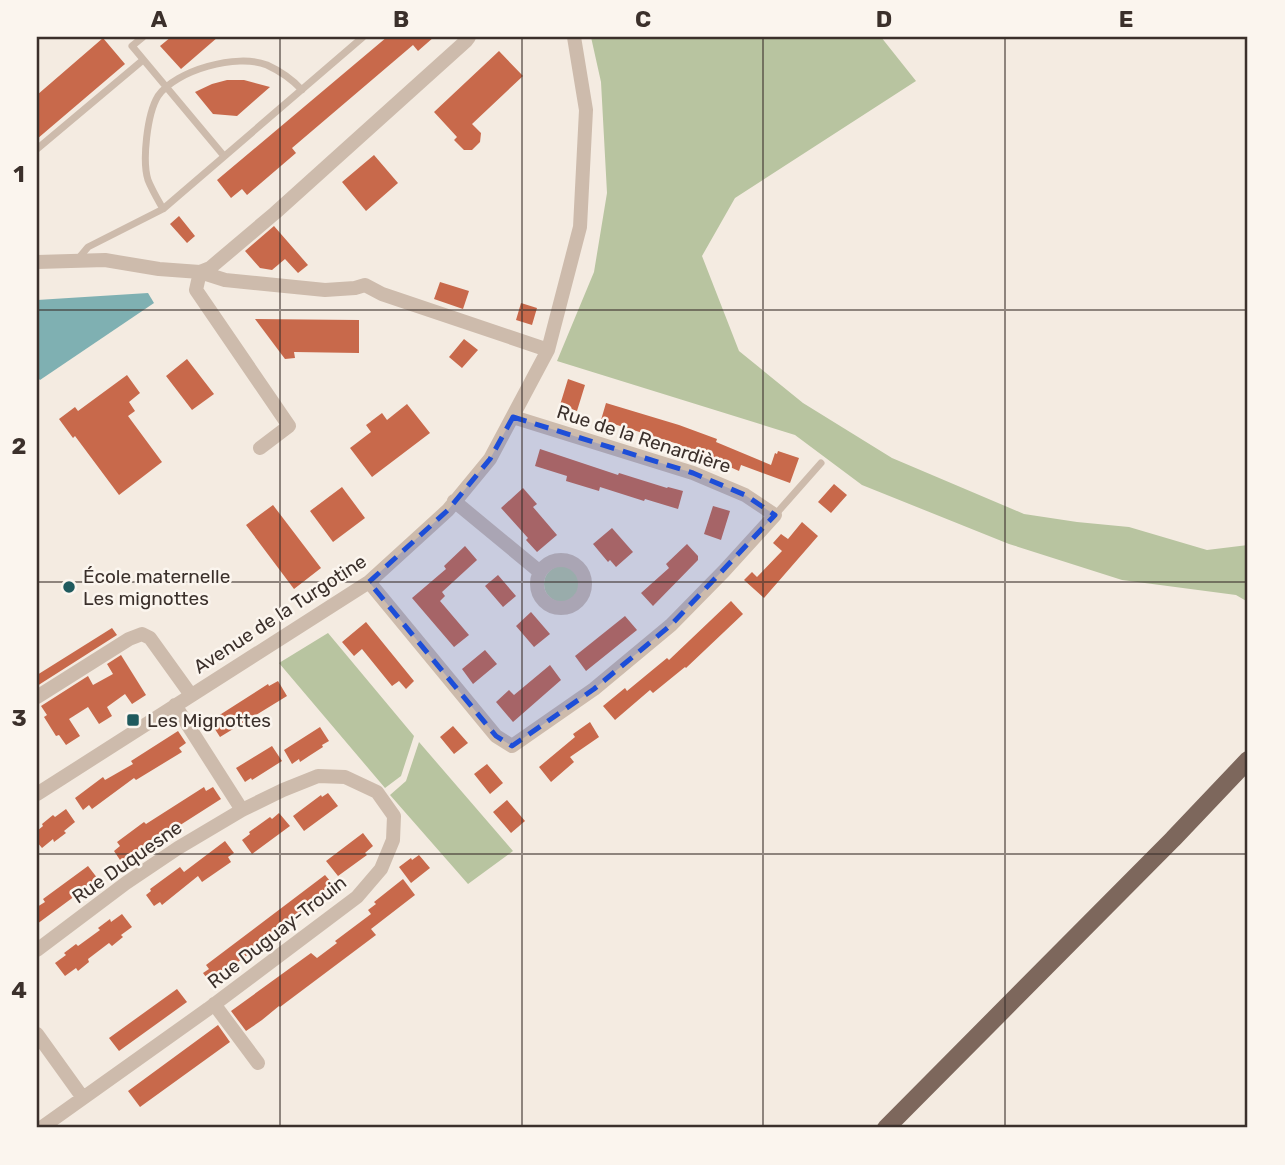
<svg xmlns="http://www.w3.org/2000/svg" width="1285" height="1165" font-family="Rubik,sans-serif">
<rect width="100%" height="100%" fill="#f4ebe1"/>
<!-- green -->
<path fill="#b8c4a0" d="M591,37h290l35,44 -181,117 -33,58 37,95 64,52 89,55 132,56 53,8 52,5 78,23 41,-5v57l-12,-7 -114,-15 -113,-36 -147,-59 -67,-50 -238,-74 37,-89 13,-79 -6,-111z
M544 584a18 18 0 1 1 36 0a18 18 0 1 1-36 0Z
M328,633l86,103 -13,40 -16,12 -106,-125z
M419,742l94,109 -45,33 -78,-89 16,-14z"/>
<!-- water -->
<path fill="#7fb0b2" d="M148,293l6,10 -114,77 -3,-3v-77z"/>
<!-- building -->
<path fill="#c8694b" d="M171,37h47l-37,32 -21,-23z
M387,37h47l-16,14 -5,-6 -121,103 4,5 -49,42 -5,-6 -11,9 -14,-18z
M103,38l22,26 -88,75v-44z
M499,51l24,25 -51,48 9,9 -1,9 -8,8h-8l-10,-10 3,-3 -23,-25z
M227,80h17l26,7 -33,29 -24,-2 -18,-22 17,-8z
M374,155l24,28 -32,28 -24,-29z
M179,216l16,20 -8,7 -17,-19z
M274,226l34,39 -10,8 -13,-14 -13,11 -12,-2 -15,-17z
M440,282l29,9 -6,18 -29,-10z
M521,303l16,5 -5,17 -16,-5z
M255,319l104,1v33l-65,-1 1,6 -10,1z
M464,339l14,11 -16,18 -13,-11z
M187,359l27,35 -22,16 -26,-34z
M127,375l13,18 -11,9 6,9 -7,5 34,46 -43,33 -44,-59 -2,2 -14,-19 16,-12 3,4z
M568,379l17,6 -8,26 -17,-6z
M606,403l73,22 38,14 -1,3 55,23 4,-12 2,1 1,-3 21,7 -9,25 -49,-18 -2,6 -61,-27 -77,-24z
M407,404l23,29 -58,44 -22,-29 21,-16 -5,-7 16,-12 5,7z
M540,449l78,26 1,-2 48,15 1,-1 15,4 -5,18 -33,-10 -1,2 -44,-14 -1,4 -33,-10 1,-5 -32,-10z
M834,484l13,11 -16,18 -13,-11z
M342,487l23,31 -32,24 -23,-31z
M523,488l14,16 -4,3 24,28 -20,17 -11,-12 2,-2 -27,-30z
M273,505l48,63 -27,21 -48,-64z
M713,506l17,5 -9,29 -17,-6z
M802,522l16,14 -54,62 -20,-18 8,-8 5,5 25,-26 -9,-8 8,-9 7,5z
M612,528l21,24 -17,15 -6,-7 -2,2 -15,-18z
M687,544l11,12v4l-45,46 -12,-13 28,-25 -3,-4z
M465,546l12,14 -35,32 3,4 -5,5 29,34 -15,12 -42,-49 34,-29 -2,-3z
M498,575l18,21 -13,11 -18,-21z
M731,601l12,13 -57,54 -1,-1 -32,26 -3,-3 -35,30 -12,-14 22,-18 2,3 40,-33 2,2z
M531,612l19,22 -16,13 -18,-21z
M625,616l12,14 -51,41 -11,-15z
M366,622l48,59 -8,8 -7,-8 -7,5 -30,-37 -8,7 -12,-14z
M112,628l5,7 -80,51v-11z
M485,650l12,14 -24,20 -11,-15z
M121,655l25,40 -14,9 -7,-10 -18,13 5,9 -13,8 -11,-17 -19,12 11,17 -14,9 -7,-10 -3,1 -12,-19 3,-2 -6,-9 47,-30 5,9 20,-11 -6,-10z
M550,665l11,15 -48,42 -17,-20 13,-12 5,5z
M278,681l9,15 -67,41 -9,-14 9,-6 -2,-1 50,-32 1,2z
M590,722l9,15 -29,20 4,5 -23,20 -12,-15 36,-30 -2,-3z
M453,726l15,17 -14,11 -14,-17z
M320,727l9,14 -7,4 1,2 -14,9 -9,6 -1,-3 -7,5 -8,-14z
M178,731l8,12 -7,5 3,4 -46,28 -2,-2 -42,31 -3,-4 -6,5 -8,-12 28,-21 2,3 28,-16 -2,-3z
M272,746l10,15 -30,19 -1,-2 -6,4 -9,-14z
M487,764l16,19 -13,11 -16,-20z
M204,787l2,4 7,-4 8,12 -47,30 -2,-3 -22,15v1l-28,21 -8,-12 6,-5 -3,-4 27,-20 2,2z
M328,793l10,13 -34,25 -11,-15 28,-21 1,2z
M507,800l18,21 -14,12 -18,-21z
M66,809l9,13 -11,9 2,2 -12,9 -1,-3 -11,9 -5,-6v-11l6,-5 -1,-2 11,-9 2,2z
M279,813l11,13 -38,28 -10,-14 8,-6 -1,-2 21,-15 2,2z
M363,833l10,13 -8,7 2,2 -29,21 -12,-15z
M225,841l9,12 -6,4 3,5 -29,20 -4,-6 -36,29 -2,-3 -6,4 -8,-11 5,-4 -1,-2 30,-22 4,5z
M419,855l11,13 -19,15 -12,-16 12,-9 1,2z
M88,866l10,13 -61,45v-17l8,-5 -2,-3z
M325,875l11,13 -8,7 1,1 -22,17 -2,-2 -19,14 2,3 -28,21 -2,-2 -20,15 2,2 -28,21 -9,-12 6,-4 -3,-4z
M403,879l12,16 -44,34 5,6 -96,72 -1,-1 -17,14 -16,11 -15,-20 80,-58 6,5 20,-15 -2,-2 36,-27 -3,-4 8,-6 -2,-2z
M122,914l10,13 -11,8 2,2 -11,9 -3,-3 -21,16 1,3 -11,9 -2,-3 -11,8 -10,-13 11,-8 -2,-2 12,-9 2,2 22,-16 -2,-2 12,-9 1,3z
M177,989l10,13 -68,49 -10,-13z
M218,1025l12,17 -90,65 -12,-16z"/>
<g fill="none" stroke-linecap="round" stroke-linejoin="round">
<!-- lane -->
<path stroke="#cdbbac" stroke-width="7" d="M143,37l-11,9 92,110
M37,149l106,-89
M163,209c-5,-9 -11,-19 -15,-29 -6,-19 -1,-66 10,-84 18,-26 79,-43 109,-31 13,6 25,14 35,25
M78,259l10,-12 75,-38 200,-172
M775,515l46,-52"/>
<!-- street -->
<path stroke="#cdbbac" stroke-width="14" d="M37,262l68,-2 54,9 41,3 25,8 100,10 30,-2 10,-3 17,9 166,56
M200,272l10,-4 65,-55 191,-172 3,-4
M200,272l-4,18 93,136 -29,22
M454,501l86,71
M537 584a24 24 0 1 1 48 0a24 24 0 1 1-48 0Z
M369,582l127,154 16,10 82,-57 77,-64 53,-54 51,-56 -30,-20 -52,-22 -180,-56
M37,697l92,-58 13,-5 8,4 41,57
M175,705l67,105
M37,794l332,-212 79,-72 42,-51 58,-109 32,-123 6,-117 -12,-73
M37,950l89,-67 52,-35 64,-38 41,-20 35,-14 27,1 32,15 17,24 -1,24 -12,29 -24,28 -149,112 -167,119
M214,1004l44,59
M37,1034l46,64"/>
<!-- primary -->
<path stroke="#7d675c" stroke-width="18" d="M886,1128l287,-289 75,-79"/>
</g>
<!-- marked area -->
<path fill="#1d4ed8" fill-opacity="0.2" stroke="#1d4ed8" stroke-width="5" stroke-dasharray="14 9" stroke-linejoin="round" d="M513,417l180,56 52,22 30,20 -104,110 -77,64 -82,57 -16,-10 -127,-154 79,-72 42,-51z"/>
<!-- grid -->
<path fill="none" stroke="#3b302b" stroke-width="2" stroke-opacity="0.55" d="M280,37v1091M522,37v1091M763,37v1091M1005,37v1091M37,310h1211M37,582h1211M37,854h1211"/>
<!-- markers -->
<g fill="#1f5a5e" stroke="#fbf5ee" stroke-width="2.5">
<circle cx="69" cy="587" r="7"/>
<rect x="126" y="713" width="14" height="14" rx="3.5"/>
</g>
<g text-anchor="middle" dominant-baseline="central" stroke-width="5" stroke-linejoin="round" paint-order="stroke">
<!-- street labels -->
<g font-size="19" fill="#3b302b" stroke="#fbf5ee">
<text transform="translate(644 439) rotate(18)">Rue de la Renardière</text>
<text transform="translate(280 614) rotate(-33)">Avenue de la Turgotine</text>
<text transform="translate(127 862) rotate(-35)">Rue Duquesne</text>
<text transform="translate(277 932) rotate(-38)">Rue Duguay-Trouin</text>
</g>
<!-- poi labels -->
<g font-size="19" fill="#3b302b" stroke="#fbf5ee" text-anchor="start">
<text x="83" y="576">École maternelle<tspan x="83" dy="22">Les mignottes</tspan></text>
<text x="147" y="720">Les Mignottes</text>
</g>
</g>
<!-- border -->
<rect width="1285" height="1165" fill="none" stroke="#fbf5ee" stroke-width="77"/>
<rect x="38" y="38" width="1208" height="1088" fill="none" stroke="#3b302b" stroke-width="2.5"/>
<g font-size="23" text-anchor="middle" font-weight="bold" fill="#3b302b">
<text x="159" y="27">A</text>
<text x="401" y="27">B</text>
<text x="643" y="27">C</text>
<text x="884" y="27">D</text>
<text x="1126" y="27">E</text>
<text x="19" y="182">1</text>
<text x="19" y="454">2</text>
<text x="19" y="726">3</text>
<text x="19" y="998">4</text>
</g>
</svg>
